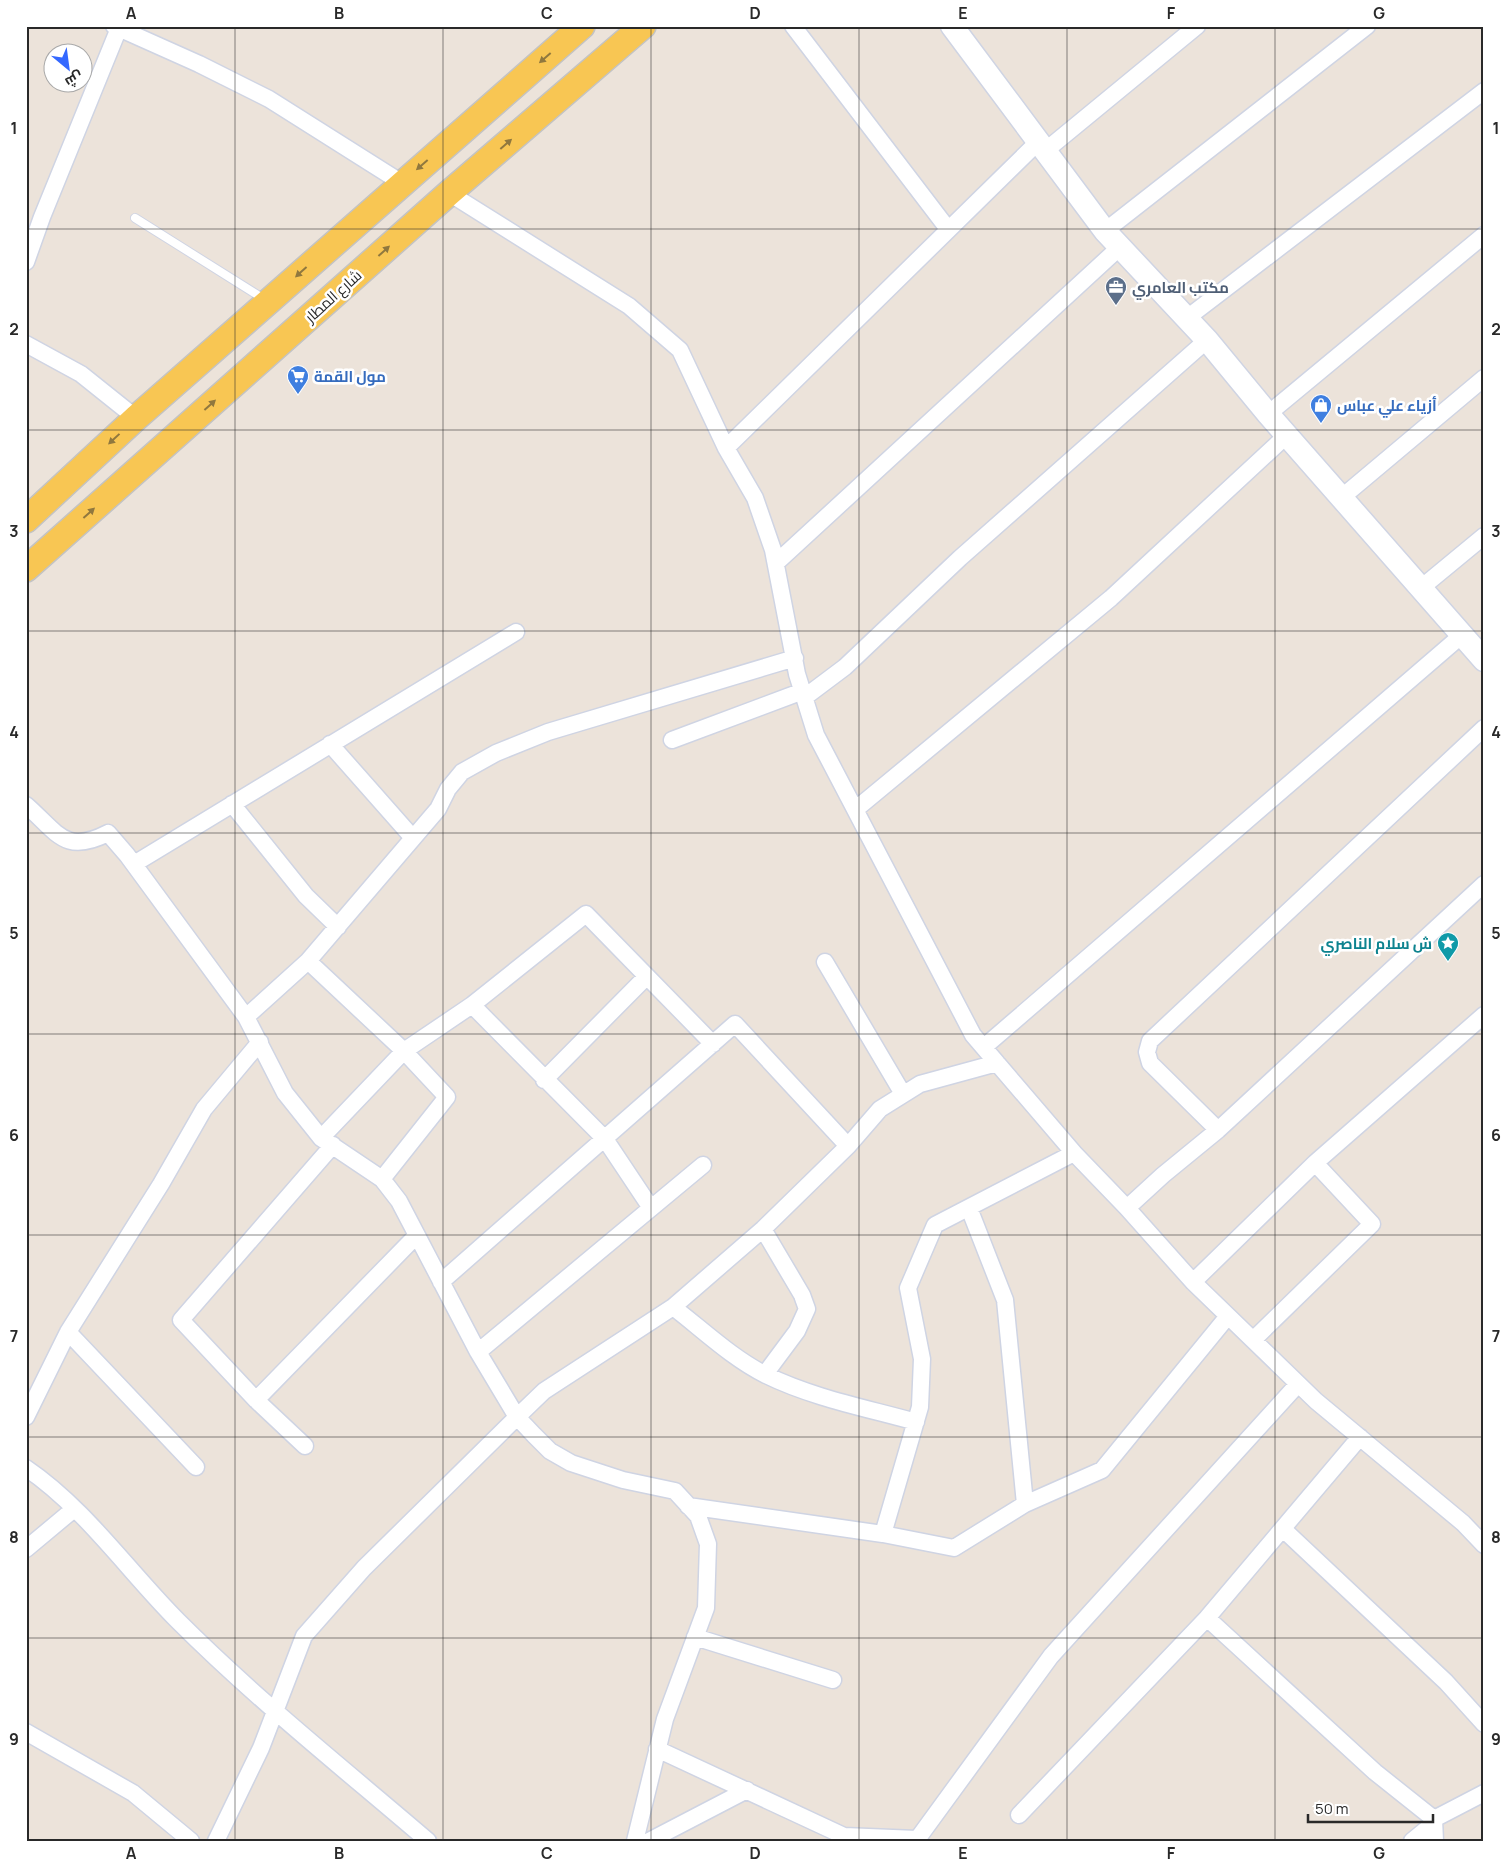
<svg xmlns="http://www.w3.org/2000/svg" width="1510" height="1867" font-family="Manrope,Cairo,sans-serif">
<rect width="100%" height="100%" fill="#ece3da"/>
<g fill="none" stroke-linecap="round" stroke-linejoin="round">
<!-- lane casing -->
<g stroke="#cfd4e3" stroke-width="10">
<path id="lane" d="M135,218l129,81"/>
</g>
<!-- street casing -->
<g stroke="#cfd4e3" stroke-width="19">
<path id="street" d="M114,26l85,38 70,35 133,84
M793,26l155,203
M1045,151l152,-125
M449,193l180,113 51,44 46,98 29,50 18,52 24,124 19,61 157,300 101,118 53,55 66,74 123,119 147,122 21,22
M1105,231l262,-205
M26,262l16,-45 77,-189
M1187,318l297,-227
M26,344l55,30 55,44
M1268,414l216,-179
M726,448l312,-306
M1341,498l143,-120
M776,563l344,-316
M1421,588l63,-52
M805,697l40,-30 115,-109 247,-218
M672,740l131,-49
M330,744l83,94
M232,804l74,92 32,31
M26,805c32,28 39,50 82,28l19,22 119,162 39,76 36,45 61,41 17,22 79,151 39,65 17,18 16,16 21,12 52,17 52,11 23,25 10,28 -2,64 -41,111 -30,122
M856,809l255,-211 176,-163
M134,864l382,-232
M308,961l96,90 43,46 -65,82
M825,962l78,132
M472,1005l133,134 46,69
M246,1017l62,-56 130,-152 10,-20 14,-17 34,-19 52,-21 247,-74
M984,1047l478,-412
M544,1080l102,-103
M1218,1130l-68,-67 -3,-11 3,-11 334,-313
M321,1138l83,-87 68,-46 114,-91 127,130
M1127,1208l36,-33 55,-45 266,-246
M763,1229l39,66 5,14 -10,22 -32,43
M441,1282l294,-258 113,122
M1193,1282l122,-119 169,-148
M673,1307c30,23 59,51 93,68 47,23 100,33 150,47
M68,1332l128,135
M1253,1340l119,-116 -57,-61
M478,1352l225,-187
M256,1400l160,-164
M26,1417l42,-85 93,-148 43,-75 56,-67
M305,1446l-49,-46 -75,-80 152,-175
M26,1468c59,40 102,103 152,153 78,78 166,148 250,220
M1025,1504l77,-34 126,-154
M688,1506l195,28 71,14 71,-44 -20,-204 -36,-92
M1283,1529l163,153 38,42
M883,1534l37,-127 2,-48 -14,-71 27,-63 139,-72
M26,1549l48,-40
M1207,1618l168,154 59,47
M695,1637l138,43
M26,1732l107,61 58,48
M657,1749l187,87
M1019,1815l188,-197 153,-181
M216,1841l45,-93 43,-112 60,-68 153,-151 27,-26 129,-84 90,-78 85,-83 32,-37 40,-25 77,-21
M649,1841l98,-51
M841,1841l3,-5 73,3
M916,1841l135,-185 247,-272
M1412,1841l22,-18
M1435,1841l-1,-22 50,-26"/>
</g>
<!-- secondary casing -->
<g stroke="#cfd4e3" stroke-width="25">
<path id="secondary" d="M952,26l153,205 102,109 61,74 216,246"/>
</g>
<!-- primary casing -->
<g stroke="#c3c3c3" stroke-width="28">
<path id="primary" d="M26,520l110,-102 446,-392
M26,569l423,-376 194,-167"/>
</g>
<!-- lane -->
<use href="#lane" stroke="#fff" stroke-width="8"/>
<!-- street -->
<use href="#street" stroke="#fff" stroke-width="16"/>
<!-- secondary -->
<use href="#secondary" stroke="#fff" stroke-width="22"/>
<!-- primary -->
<use href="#primary" stroke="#f8c653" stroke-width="25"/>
</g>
<!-- one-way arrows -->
<defs><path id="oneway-solid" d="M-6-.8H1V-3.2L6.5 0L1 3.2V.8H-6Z" transform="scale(1.25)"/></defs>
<g fill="#90783e">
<use href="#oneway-solid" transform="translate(545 58) rotate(139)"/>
<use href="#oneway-solid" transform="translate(506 144) rotate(-41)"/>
<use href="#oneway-solid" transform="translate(422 165) rotate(139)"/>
<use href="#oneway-solid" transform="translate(384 251) rotate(-42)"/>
<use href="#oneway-solid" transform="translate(301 272) rotate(138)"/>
<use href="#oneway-solid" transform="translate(210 405) rotate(-42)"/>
<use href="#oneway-solid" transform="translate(114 439) rotate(137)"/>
<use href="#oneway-solid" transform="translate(89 513) rotate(-42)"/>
</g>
<!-- grid -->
<path fill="none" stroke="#292929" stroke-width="1" stroke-opacity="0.55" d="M235,26v1815M443,26v1815M651,26v1815M859,26v1815M1067,26v1815M1275,26v1815M26,229h1458M26,430h1458M26,631h1458M26,833h1458M26,1034h1458M26,1235h1458M26,1437h1458M26,1638h1458"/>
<!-- icons -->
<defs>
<g id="office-pin" transform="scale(1.125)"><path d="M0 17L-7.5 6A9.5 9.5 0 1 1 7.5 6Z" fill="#5c6f8a" stroke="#fff"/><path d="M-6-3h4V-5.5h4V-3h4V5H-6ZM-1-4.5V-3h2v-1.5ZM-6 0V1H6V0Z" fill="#fff"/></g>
<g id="supermarket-pin" transform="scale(1.125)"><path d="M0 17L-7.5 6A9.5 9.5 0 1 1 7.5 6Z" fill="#3f7fe0" stroke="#fff"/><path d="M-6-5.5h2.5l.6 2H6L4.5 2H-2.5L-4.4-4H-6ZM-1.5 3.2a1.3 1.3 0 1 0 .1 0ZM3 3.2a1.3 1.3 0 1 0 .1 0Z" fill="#fff"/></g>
<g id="shop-pin" transform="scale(1.125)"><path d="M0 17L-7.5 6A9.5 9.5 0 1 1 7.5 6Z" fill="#3f7fe0" stroke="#fff"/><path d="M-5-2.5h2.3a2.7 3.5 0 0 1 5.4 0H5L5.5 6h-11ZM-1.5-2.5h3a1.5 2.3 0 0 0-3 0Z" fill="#fff"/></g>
<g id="sight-pin" transform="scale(1.125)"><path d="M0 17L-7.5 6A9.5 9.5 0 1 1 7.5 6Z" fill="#0f9aa8" stroke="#fff"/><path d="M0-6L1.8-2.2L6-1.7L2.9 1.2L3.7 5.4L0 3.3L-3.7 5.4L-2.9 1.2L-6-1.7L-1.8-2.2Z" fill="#fff"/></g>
</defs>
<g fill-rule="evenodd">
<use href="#office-pin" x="1116" y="287"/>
<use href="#supermarket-pin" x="298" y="376"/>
<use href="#shop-pin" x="1321" y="405"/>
<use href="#sight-pin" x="1448" y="943"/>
</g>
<g text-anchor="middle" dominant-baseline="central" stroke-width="5" stroke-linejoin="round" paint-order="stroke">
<!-- service labels -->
<g font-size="15" font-weight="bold" fill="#4e5e75" stroke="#fff" text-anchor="start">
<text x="1132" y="287">مكتب العامري</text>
</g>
<!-- street labels -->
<g font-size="15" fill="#292929" stroke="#fff">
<text transform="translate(333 296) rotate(-42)">شارع المطار</text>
</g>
<!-- shop labels -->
<g font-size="15" font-weight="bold" fill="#366cbe" stroke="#fff" text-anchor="start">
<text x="314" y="376">مول القمة</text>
<text x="1337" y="405">أزياء علي عباس</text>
</g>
<!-- culture labels -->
<g font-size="15" font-weight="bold" fill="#0d838f" stroke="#fff" text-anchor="end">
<text x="1432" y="943">ش سلام الناصري</text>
</g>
</g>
<!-- border -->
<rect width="1510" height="1867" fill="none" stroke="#ffffff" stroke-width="55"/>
<!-- north arrow -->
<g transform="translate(68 68) rotate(151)"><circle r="24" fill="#ffffff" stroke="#a9a9a9"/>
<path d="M0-4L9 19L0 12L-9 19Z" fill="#3468ff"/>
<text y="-8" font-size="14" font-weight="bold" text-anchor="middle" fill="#292929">ش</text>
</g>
<!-- scale -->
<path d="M1308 1814v8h125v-8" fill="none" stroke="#292929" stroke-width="2.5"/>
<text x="1315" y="1814" font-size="15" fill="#292929" stroke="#ffffff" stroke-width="4" paint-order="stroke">50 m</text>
<rect x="28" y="28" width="1454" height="1812" fill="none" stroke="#292929" stroke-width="2"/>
<g font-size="16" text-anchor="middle" font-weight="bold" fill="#292929">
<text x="131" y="19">A</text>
<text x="339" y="19">B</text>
<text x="547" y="19">C</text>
<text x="755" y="19">D</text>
<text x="963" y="19">E</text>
<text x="1171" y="19">F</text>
<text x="1379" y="19">G</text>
<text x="14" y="134">1</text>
<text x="1496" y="134">1</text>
<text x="14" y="335">2</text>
<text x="1496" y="335">2</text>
<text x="14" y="537">3</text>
<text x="1496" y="537">3</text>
<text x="14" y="738">4</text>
<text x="1496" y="738">4</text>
<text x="14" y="939">5</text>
<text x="1496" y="939">5</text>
<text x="14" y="1141">6</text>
<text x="1496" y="1141">6</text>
<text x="14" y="1342">7</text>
<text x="1496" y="1342">7</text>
<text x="14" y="1543">8</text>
<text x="1496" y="1543">8</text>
<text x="14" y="1745">9</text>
<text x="1496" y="1745">9</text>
<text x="131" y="1859">A</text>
<text x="339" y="1859">B</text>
<text x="547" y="1859">C</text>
<text x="755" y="1859">D</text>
<text x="963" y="1859">E</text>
<text x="1171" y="1859">F</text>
<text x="1379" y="1859">G</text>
</g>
</svg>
